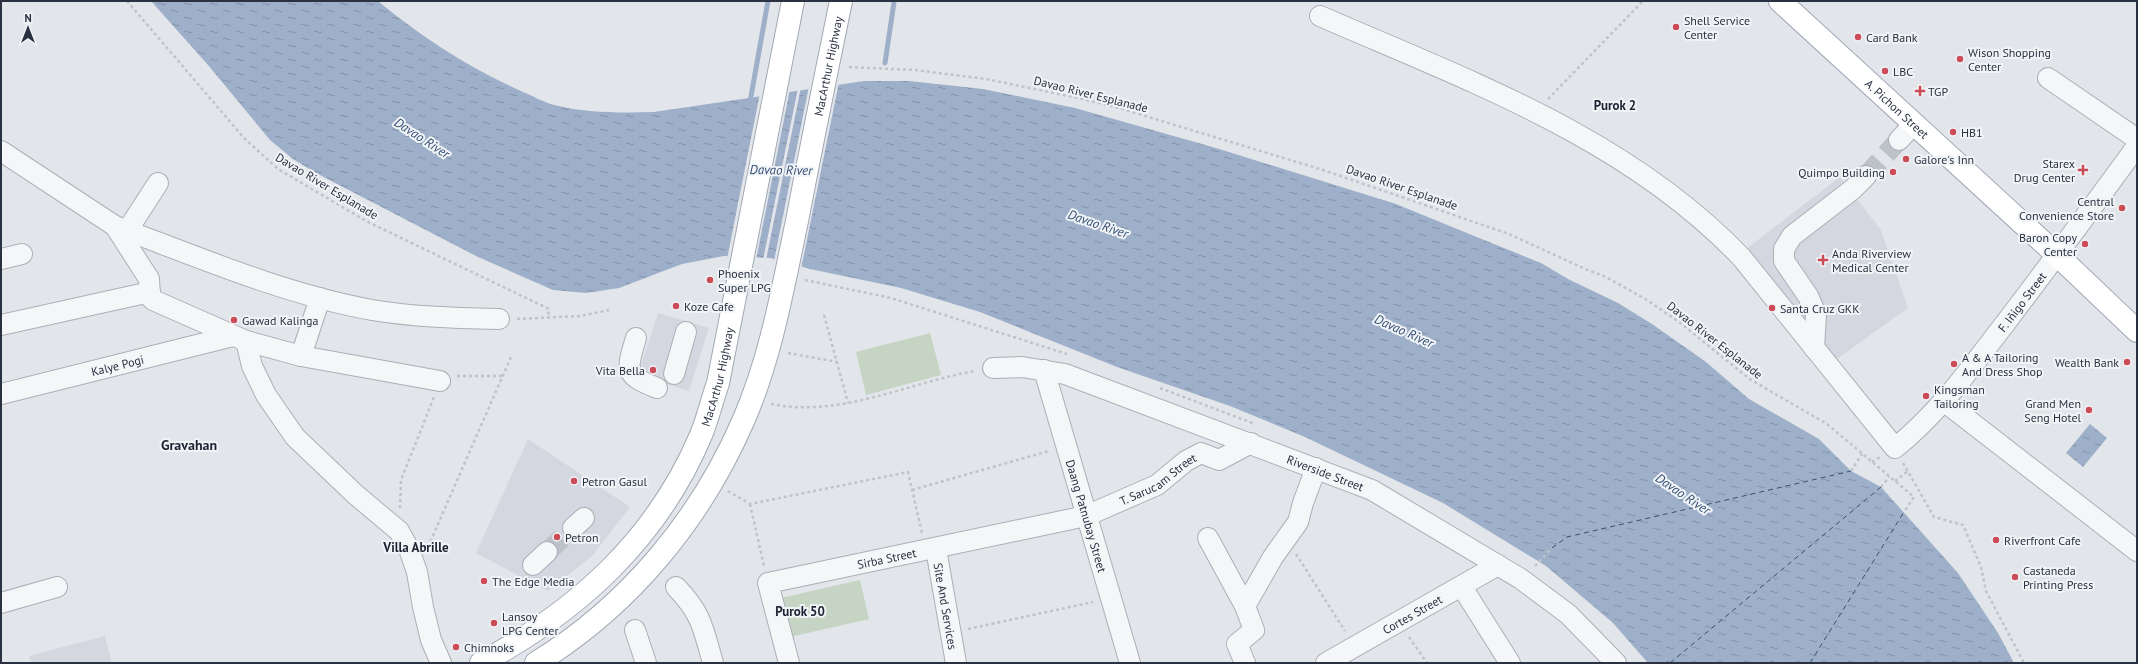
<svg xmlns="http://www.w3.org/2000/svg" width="2138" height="664" font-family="'PT Sans',sans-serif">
<defs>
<pattern id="water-ripples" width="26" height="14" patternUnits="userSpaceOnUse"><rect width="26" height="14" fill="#9eb0c9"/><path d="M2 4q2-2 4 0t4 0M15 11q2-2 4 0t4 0" fill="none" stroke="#8190a5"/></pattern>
</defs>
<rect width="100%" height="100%" fill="#e2e5ea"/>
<!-- built -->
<path fill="#d4d7df" d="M1840,177l41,53 27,78 -75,54 -87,-113z
M658,313l51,15 -20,63 -51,-16z
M528,439l102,68 -38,49 -44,35 -72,-38z
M105,636l7,27h-81l-2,-7z"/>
<!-- park -->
<path fill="#c6d4c3" d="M930,333l11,42 -75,20 -10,-43z
M860,580l9,39 -79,18 -9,-39z"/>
<!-- water -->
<path fill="url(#water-ripples)" d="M151,1h227c43,36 93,68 145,91 10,4 20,10 31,13 32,8 67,8 100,7l210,-31h45l74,8 92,19 141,40 180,56 88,36 57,23 27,16 50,24 34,21 54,38 43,37 70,40 32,32 30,16 77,86 40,60 16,30h-366l-35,-40 -67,-57 -103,-63 -138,-66 -75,-31 -113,-39 -137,-55 -79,-24 -91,-19 -40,-11 -46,-2 -42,8 -63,24 -33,5 -33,-3 -75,-33 -162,-84 -23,-14 -23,-19 -62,-75z
M2090,424l17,14 -24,29 -17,-14z"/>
<!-- pier -->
<path fill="#e2e5ea" d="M839,82l-38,187 -27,-8 35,-175z
M801,87l-35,173h-3l35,-172z
M790,89l-34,171 -29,-1 33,-166z"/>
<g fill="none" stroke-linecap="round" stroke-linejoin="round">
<!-- stream -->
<path stroke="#9eb0c9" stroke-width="5" d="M885,63l9,-61
M750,102l18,-101"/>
<!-- ferry -->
<path stroke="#354e75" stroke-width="1" stroke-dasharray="5 4" stroke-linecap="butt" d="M1552,548l15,-11 284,-66
M1670,663l211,-176
M1810,663l94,-151"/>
<!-- minor-tunnel -->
<path stroke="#bdc1c8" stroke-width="20" stroke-dasharray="20 10" stroke-linecap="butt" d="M1866,176l33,-36
M547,552l26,-24"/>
<!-- minor casing -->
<g stroke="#abafb7" stroke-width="22">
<g id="minor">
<path id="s1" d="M1320,16c149,65 308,122 422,242l153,190c45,-36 77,-82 112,-127 44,-58 87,-116 130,-175"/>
<path d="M2048,78l89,61"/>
<path d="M1899,140l15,-16"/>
<path d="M1,151l114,75 34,53 1,18 3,3 93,41 55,15 139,25"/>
<path d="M115,226c83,31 169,68 257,84 42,7 84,8 127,9"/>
<path d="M127,231l31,-48"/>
<path d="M1,259l21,-5"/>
<path d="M1,325l149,-33"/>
<path d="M636,338c-10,33 -12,37 21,50"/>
<path d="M246,341l6,25 14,29 29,42 61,58 43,36 10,18 8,23 6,35 8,33 10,23"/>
<path d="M1814,348l2,-34 -8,-18 -24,-35v-12l8,-13 61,-47 13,-13"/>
<path d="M301,356l19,-58"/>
<path id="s2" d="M993,368l29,-1 43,7 307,116 149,89 47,35 48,49"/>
<path id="s3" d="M1044,370l86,293"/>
<path d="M674,374l12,-42"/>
<path id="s4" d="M1,394l232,-58"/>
<path d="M1945,402l192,149"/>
<path d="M573,528l11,-10"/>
<path d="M1208,538l37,68"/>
<path id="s5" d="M936,549l20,114"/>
<path d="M533,565l14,-13"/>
<path d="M676,587c26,27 27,41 37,76"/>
<path d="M1462,587l48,76"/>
<path d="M1,603l56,-16"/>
<path d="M635,630l11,33"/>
<path id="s6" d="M789,663l-21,-80 318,-67 71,-31 29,-24 15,-8 18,7 32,-17"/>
<path d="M1245,663l-8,-19 17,-14 -9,-24 28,-49 25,-35 5,-19 13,-35"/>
<path id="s7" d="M1326,663l172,-98"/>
</g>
</g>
<!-- major casing -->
<g stroke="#a1a8b5" stroke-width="24">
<g id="major">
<path id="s8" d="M1780,1l277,254 80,76"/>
<path id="s9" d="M481,663c98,-53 176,-124 220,-228 7,-17 11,-35 17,-52l75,-382"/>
<path id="s10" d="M536,663c93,-57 165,-144 208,-244 27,-62 39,-132 53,-198 14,-74 29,-147 44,-220"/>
</g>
</g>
<!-- path -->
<path stroke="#c0c3c8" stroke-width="2.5" stroke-dasharray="3 3" stroke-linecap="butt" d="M127,1l117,137 34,31 88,52 183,88 -1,9
M849,67l66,3 71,9 92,19 41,10 204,62 186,64 74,34 23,9 41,23 32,22 72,58 76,44 87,73 -10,15
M1548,99l95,-98
M805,280l86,18 176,56
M824,315l24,88
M517,319l63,-3 29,-6
M788,353l49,9
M457,376h45
M1160,388l95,36
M771,404c69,14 136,-21 204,-33
M1872,462l8,-5
M1903,463l31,54 29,8 18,42 5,24 38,72
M1851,471l11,-17
M1895,481l13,-10
M1881,487l8,-10
M912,490l137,-39
M728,491l22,13 158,-32 14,61
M750,504l14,62
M400,508l1,-28 33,-83
M428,547l83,-190
M1296,554l49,77
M1535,566l17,-18
M968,629l125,-27
M1409,637l18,26"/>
<!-- minor -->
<use href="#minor" stroke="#f5f6f8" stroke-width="20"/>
<!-- major -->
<use href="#major" stroke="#fff" stroke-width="22"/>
</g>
<!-- markers -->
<g fill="#cb4b57" stroke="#f1f4f7" stroke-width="1.5">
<circle cx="1676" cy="27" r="4"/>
<circle cx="1858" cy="37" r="4"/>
<circle cx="1960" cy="59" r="4"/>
<circle cx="1885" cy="71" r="4"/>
<path d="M1918 85h4v4h4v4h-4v4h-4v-4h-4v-4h4z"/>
<circle cx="1953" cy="132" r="4"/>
<circle cx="1906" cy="159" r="4"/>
<path d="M2081 164h4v4h4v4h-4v4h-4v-4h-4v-4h4z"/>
<circle cx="1893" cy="172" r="4"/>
<circle cx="2122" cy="208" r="4"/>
<circle cx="2085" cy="244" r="4"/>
<path d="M1821 254h4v4h4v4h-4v4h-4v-4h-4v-4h4z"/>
<circle cx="710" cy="280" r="4"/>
<circle cx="676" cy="306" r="4"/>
<circle cx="1772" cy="308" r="4"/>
<circle cx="234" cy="320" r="4"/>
<circle cx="2127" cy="362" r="4"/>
<circle cx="1954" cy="364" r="4"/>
<circle cx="653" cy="370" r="4"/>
<circle cx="1926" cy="396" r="4"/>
<circle cx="2089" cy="410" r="4"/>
<circle cx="574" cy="481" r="4"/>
<circle cx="557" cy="537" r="4"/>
<circle cx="1996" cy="540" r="4"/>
<circle cx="2015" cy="577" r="4"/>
<circle cx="484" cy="581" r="4"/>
<circle cx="494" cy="623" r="4"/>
<circle cx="456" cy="647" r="4"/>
</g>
<g text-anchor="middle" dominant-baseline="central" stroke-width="4" stroke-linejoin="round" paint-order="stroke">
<!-- poi labels -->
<g font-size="12" fill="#2a3141" stroke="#f1f4f7" text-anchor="start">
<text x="1684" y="20">Shell Service<tspan x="1684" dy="14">Center</tspan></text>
<text x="1866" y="37">Card Bank</text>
<text x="1968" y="52">Wison Shopping<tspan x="1968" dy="14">Center</tspan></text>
<text x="1893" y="71">LBC</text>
<text x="1928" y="91">TGP</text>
<text x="1961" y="132">HB1</text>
<text x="1914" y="159">Galore's Inn</text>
<text x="2075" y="163" text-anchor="end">Starex<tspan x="2075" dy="14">Drug Center</tspan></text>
<text x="1885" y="172" text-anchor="end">Quimpo Building</text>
<text x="2114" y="201" text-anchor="end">Central<tspan x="2114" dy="14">Convenience Store</tspan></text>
<text x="2077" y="237" text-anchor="end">Baron Copy<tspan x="2077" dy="14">Center</tspan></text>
<text x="1832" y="253">Anda Riverview<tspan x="1832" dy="14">Medical Center</tspan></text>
<text x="718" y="273">Phoenix<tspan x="718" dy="14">Super LPG</tspan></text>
<text x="684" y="306">Koze Cafe</text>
<text x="1780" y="308">Santa Cruz GKK</text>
<text x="242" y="320">Gawad Kalinga</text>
<text x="1962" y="357">A &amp; A Tailoring<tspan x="1962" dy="14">And Dress Shop</tspan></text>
<text x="2119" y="362" text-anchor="end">Wealth Bank</text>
<text x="645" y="370" text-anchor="end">Vita Bella</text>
<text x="1934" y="389">Kingsman<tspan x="1934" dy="14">Tailoring</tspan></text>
<text x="2081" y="403" text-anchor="end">Grand Men<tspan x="2081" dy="14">Seng Hotel</tspan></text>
<text x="582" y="481">Petron Gasul</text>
<text x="565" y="537">Petron</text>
<text x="2004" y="540">Riverfront Cafe</text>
<text x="2023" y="570">Castaneda<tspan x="2023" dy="14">Printing Press</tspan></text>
<text x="492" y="581">The Edge Media</text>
<text x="502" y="616">Lansoy<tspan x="502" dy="14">LPG Center</tspan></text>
<text x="464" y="647">Chimnoks</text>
</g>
<!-- street labels -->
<g font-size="12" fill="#2a3141" stroke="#f1f4f7">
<text stroke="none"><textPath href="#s10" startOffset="689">MacArthur Highway</textPath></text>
<text transform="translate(1091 94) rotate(14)">Davao River Esplanade</text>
<text stroke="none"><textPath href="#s8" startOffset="159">A. Pichon Street</textPath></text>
<text transform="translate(327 186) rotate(31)">Davao River Esplanade</text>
<text transform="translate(1402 187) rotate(19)">Davao River Esplanade</text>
<text stroke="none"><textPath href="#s1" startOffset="928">F. Iñigo Street</textPath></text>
<text transform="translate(1715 340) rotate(38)">Davao River Esplanade</text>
<text stroke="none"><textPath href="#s4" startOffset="120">Kalye Pogi</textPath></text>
<text stroke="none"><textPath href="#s9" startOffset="384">MacArthur Highway</textPath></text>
<text stroke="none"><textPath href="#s2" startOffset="351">Riverside Street</textPath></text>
<text stroke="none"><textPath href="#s6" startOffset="489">T. Sarucam Street</textPath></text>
<text stroke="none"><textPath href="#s3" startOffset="152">Daang Patnubay Street</textPath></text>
<text stroke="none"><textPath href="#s6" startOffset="204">Sirba Street</textPath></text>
<text stroke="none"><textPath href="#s5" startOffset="58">Site And Services</textPath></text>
<text stroke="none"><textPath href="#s7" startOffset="99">Cortes Street</textPath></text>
</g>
<!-- neighbourhood labels -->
<g font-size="13" font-weight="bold" fill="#1c2332" stroke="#f1f4f7">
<text x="1615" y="105">Purok 2</text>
<text x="416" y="547">Villa Abrille</text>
<text x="800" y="611">Purok 50</text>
</g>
<!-- water labels -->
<g font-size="13" font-style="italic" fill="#354e75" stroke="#f1f4f7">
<text transform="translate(422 138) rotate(33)">Davao River</text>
<text transform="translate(781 170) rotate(1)">Davao River</text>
<text transform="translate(1098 224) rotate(19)">Davao River</text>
<text transform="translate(1404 331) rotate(24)">Davao River</text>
<text transform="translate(1683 494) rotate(34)">Davao River</text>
</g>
<!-- quarter labels -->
<g font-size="14" font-weight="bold" fill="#1c2332" stroke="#f1f4f7">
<text x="189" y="445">Gravahan</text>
</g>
</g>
<!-- border -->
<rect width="2138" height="664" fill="none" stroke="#2a3141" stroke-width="4"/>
<!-- north arrow -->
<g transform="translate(28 28)" stroke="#f1f4f7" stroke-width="3" paint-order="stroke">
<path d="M0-3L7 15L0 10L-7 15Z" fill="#2a3141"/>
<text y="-6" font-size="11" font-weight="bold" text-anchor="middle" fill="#2a3141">N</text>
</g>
</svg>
